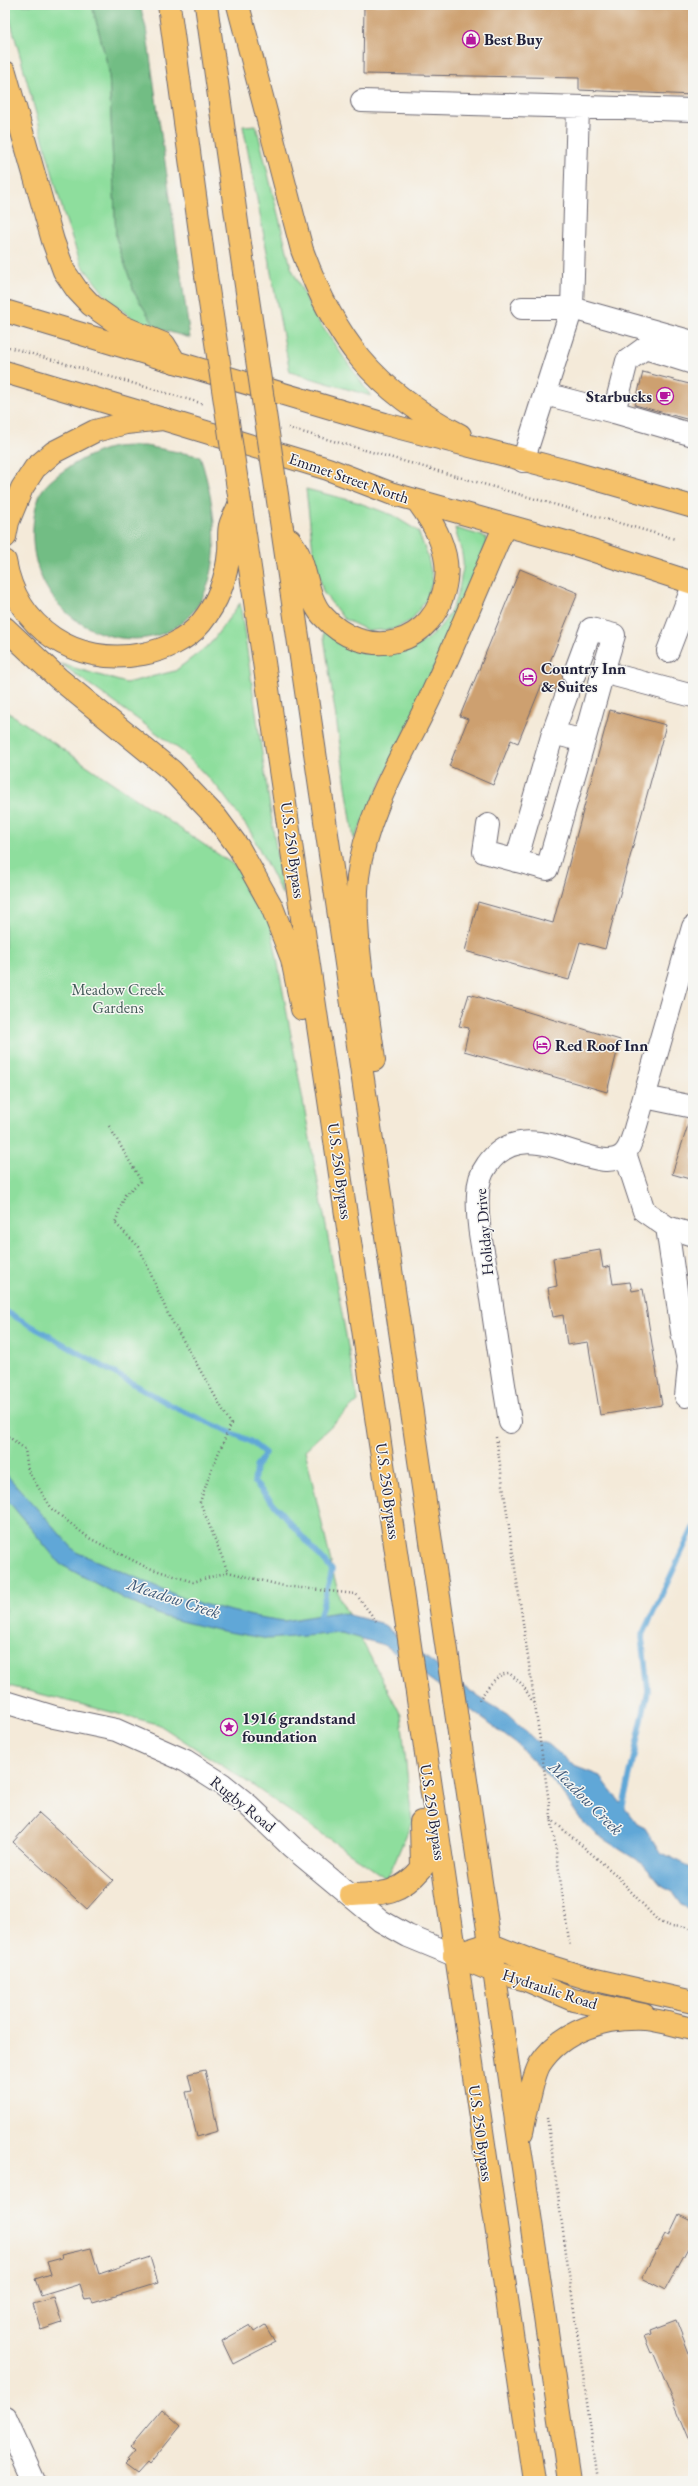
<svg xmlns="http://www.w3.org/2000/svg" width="698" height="2486" font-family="'EB Garamond',serif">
<rect width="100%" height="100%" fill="#f6f6f2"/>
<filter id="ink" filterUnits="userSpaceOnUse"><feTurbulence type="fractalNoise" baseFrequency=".025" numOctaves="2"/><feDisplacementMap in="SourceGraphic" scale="8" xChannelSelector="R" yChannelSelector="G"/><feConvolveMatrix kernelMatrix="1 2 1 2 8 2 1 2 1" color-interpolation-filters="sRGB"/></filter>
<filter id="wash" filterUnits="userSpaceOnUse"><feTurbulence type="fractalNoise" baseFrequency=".012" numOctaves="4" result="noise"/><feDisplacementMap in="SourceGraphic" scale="16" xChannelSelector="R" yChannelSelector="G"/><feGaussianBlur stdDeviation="0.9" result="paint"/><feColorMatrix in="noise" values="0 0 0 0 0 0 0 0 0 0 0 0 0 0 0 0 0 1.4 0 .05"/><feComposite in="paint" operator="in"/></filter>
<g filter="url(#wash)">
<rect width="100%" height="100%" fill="#f4ead9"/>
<!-- green -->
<path fill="#8ede9d" stroke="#58806c" d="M6,5h86l17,66 7,167 19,56 21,34 -19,-6 -28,-22 -28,-36 -17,-49z
M256,125l35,142 23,48 57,81 -81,-24 -47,-246z
M306,489l51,13 35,13 26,16 9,23 6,26 -7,20 -14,20 -18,9 -25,2 -25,-12 -21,-27 -10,-42z
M455,528l31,9v8l-69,162 -63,133 -31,-210c12,8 25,18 40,22 51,11 91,-24 98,-74 1,-5 3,-12 2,-18 -1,-10 -6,-22 -8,-32z
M240,603l43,293 -33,-65 -31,-42 -36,-37 -122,-88 65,19 49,-12 35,-27z
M5,710l232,157 34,59 87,475 -53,49 34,147 62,118 11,107 -25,57 -138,-96 -91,-59 -153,-39z"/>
<!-- forest -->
<path fill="#72bd84" stroke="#4a7060" d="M92,5h48l6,23 44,310 -34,-10 -21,-34 -19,-56 -7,-167z
M145,446l55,10c81,257 -200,214 -164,50 2,-4 3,-10 5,-14 11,-18 53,-42 74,-45 9,-1 20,-1 30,-1z"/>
<!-- water -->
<path fill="#61a7d7" stroke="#426489" d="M5,1473l71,79 114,49 62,15 32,5 54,-9 42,11 100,75 27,16 29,27 12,3 26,22 26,10 37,48 8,4 15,24 33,16v43l-11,-6 -10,-14 -10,-5 -19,-22 -49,-31 -13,-13 -22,-32 -40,-42 -135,-101 -43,-12 -73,6 -51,-9 -53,-13 -38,-17 -66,-36 -55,-67z"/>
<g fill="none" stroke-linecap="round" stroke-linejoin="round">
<!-- stream -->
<path stroke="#61a7d7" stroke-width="5.5" d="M5,1311l171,97 74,33 15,12 -9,14 -2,15 78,88 -14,52
M622,1811l26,-120 -6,-54 51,-109"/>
</g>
<g id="blocks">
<!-- building -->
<path fill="#cda06f" d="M364,5h329v90l-114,-5v-12l-216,-4z
M643,372l50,13v24l-3,11 -55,-15z
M520,569l58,24 -29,71 14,6 1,12 -9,8 -13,-6 -24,59 -7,-3 -18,45 -44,-19 19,-47 -8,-3z
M610,710l56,15 -61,224 -25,-7 -11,38 -104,-29 13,-49 75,21z
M469,994l151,46 -13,52 -143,-41 5,-23 -10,-2z
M690,1119h3v61l-21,-6z
M600,1250l3,18 7,-2 3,18 17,-2 2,9 11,-2 19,116 -62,10 -12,-73 -21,3 -4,-30 -10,2 -5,-29 9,-2 -4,-28z
M39,1813l74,67 -26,29 -74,-67z
M205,2070l13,61 -21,6 -11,-45 6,-1 -4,-17z
M679,2215l14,7v28l-5,-2 -23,42 -23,-12 23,-44 4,2z
M91,2248l8,26 51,-17 8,26 -65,20 -2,-4 -6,1 -5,-16 -39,12 -6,-17 16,-5 -4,-12 15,-4 -1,-3z
M54,2298l8,25 -21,7 -8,-26z
M676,2320l17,43v85l-40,-96 -2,1 -7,-17 7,-2 -1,-4z
M250,2325l4,7 11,-7 10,17 -42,22 -11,-23z
M162,2409l19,17 -32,39 -2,-2 -10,11 -12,-9 3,-3 -2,-2 8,-9 -4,-4z"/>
</g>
</g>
<g filter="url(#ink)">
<use href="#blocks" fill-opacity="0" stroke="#6c6872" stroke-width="1"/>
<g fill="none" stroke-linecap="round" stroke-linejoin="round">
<!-- minor casing -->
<g stroke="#6c6872" stroke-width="24">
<path id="minor" d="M362,101l331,9
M522,308h50l121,34
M693,363l-48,-15 -18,13 -13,51 79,23
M545,394l69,18
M523,461l49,-153 6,-200
M668,651l25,-65
M574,675l17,-46 23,6 -11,37 90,24
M567,694l-14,39 31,8 19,-69
M488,825l-4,27 63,17 37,-128
M516,861l37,-128
M645,1097l48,10
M625,1153l19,58 23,16 26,8
M667,1227l15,105 11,-4
M682,1332l7,34 -3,30
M510,1422c-8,-48 -15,-96 -22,-144 -5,-27 -12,-57 -10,-84 0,-10 3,-21 9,-29 40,-58 112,17 138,-12 7,-8 9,-22 12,-31l56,-195
M5,1702l49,15 62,13 70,31 36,23 26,21 44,42 89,74 27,15 46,19
M5,2417l29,64"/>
</g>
<!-- major casing -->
<g stroke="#6c6872" stroke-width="24">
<path id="major" d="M5,311l170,51
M5,372l158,47
M454,1955l39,16 33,9 47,20 71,15
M532,1961l55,17 106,24"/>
</g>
<!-- highway casing -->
<g stroke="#6c6872" stroke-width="24">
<path id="highway" d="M169,5l37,271
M206,5l38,267
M238,5l64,245c33,90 72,140 158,185
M5,72l48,169 11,30 13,19 14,15 30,21 43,18 11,18 210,62 186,48 122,35
M240,502c102,659 191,1320 294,1979
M282,528l287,1953
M5,537l3,-15 14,-34 13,-20 19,-16 41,-21 31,-8 37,-4 165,50 62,24 183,51 120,39
M290,540c3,5 7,10 9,15 8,18 9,44 23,60 43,49 115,32 124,-35 4,-29 -12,-56 -28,-78
M5,561c12,68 71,106 138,93 21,-4 44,-14 58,-31 17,-21 26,-46 28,-72 1,-8 -1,-17 1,-25 1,-6 6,-13 8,-19
M5,628l53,50 114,93 44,46 23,31 33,59 20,52 10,50
M374,1060c-7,-57 -22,-126 -16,-183 8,-65 45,-122 72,-179 26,-57 50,-115 75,-173
M351,1895c32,-1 49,-1 71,-27l-1,-46
M454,1955l35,-11 43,17
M522,2132c4,-16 10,-55 18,-68 22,-34 66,-47 105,-45 16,1 32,7 48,10"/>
</g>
<!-- path -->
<path stroke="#6c6872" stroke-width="2.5" stroke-dasharray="1 3" stroke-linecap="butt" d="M5,346l199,58
M288,428l387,111
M109,1126l32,55 -16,14 -10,28 24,24 29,67 63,110 -19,44 -12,34 28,70
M5,1434l20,15 3,22 24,38 37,29 57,29 47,15 35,-10 56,14 72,8 20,27
M496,1437l74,510
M479,1700c8,-11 16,-26 30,-27l13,11 12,20
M551,1819l64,55 44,48 11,4 15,1 8,4
M547,2117l51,364"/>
<!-- minor -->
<use href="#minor" stroke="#fff" stroke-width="22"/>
<!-- major -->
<use href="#major" stroke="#f5c16b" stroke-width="22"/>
<!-- highway -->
<use href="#highway" stroke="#f5c16b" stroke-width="22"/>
<!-- highway-bridge casing -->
<g stroke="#6c6872" stroke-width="24" stroke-linecap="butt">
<path id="highway-bridge" d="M244,272l38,256
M206,276l34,226"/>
</g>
<!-- highway-bridge -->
<use href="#highway-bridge" stroke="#f5c16b" stroke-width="22"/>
</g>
</g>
<!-- icons -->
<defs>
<g id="shop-ring" transform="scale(0.9)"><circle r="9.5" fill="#f6f6f2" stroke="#b5179e" stroke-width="1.5"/><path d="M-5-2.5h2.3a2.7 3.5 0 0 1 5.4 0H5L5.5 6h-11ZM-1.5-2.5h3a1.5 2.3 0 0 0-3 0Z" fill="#b5179e"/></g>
<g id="cafe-ring" transform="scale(0.9)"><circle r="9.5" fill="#f6f6f2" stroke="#b5179e" stroke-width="1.5"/><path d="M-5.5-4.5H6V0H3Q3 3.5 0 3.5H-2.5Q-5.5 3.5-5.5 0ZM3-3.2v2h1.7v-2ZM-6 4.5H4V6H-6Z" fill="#b5179e"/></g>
<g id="hotel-ring" transform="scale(0.9)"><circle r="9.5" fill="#f6f6f2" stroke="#b5179e" stroke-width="1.5"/><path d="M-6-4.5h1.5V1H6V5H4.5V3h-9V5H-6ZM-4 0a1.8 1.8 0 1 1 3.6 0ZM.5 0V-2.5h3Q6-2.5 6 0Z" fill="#b5179e"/></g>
<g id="sight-ring" transform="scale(0.9)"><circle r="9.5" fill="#f6f6f2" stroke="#b5179e" stroke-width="1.5"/><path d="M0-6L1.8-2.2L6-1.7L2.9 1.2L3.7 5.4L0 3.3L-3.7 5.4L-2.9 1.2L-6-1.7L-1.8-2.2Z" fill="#b5179e"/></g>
</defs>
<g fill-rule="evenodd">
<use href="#shop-ring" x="471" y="39"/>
<use href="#cafe-ring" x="665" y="396"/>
<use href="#hotel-ring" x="528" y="677"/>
<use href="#hotel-ring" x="542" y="1045"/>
<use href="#sight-ring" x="229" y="1727"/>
</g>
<g text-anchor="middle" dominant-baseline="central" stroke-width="3" stroke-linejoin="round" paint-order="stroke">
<!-- poi labels -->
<g font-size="16" font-weight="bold" fill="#22223b" stroke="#f6f6f2" text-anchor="start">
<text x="484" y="39">Best Buy</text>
<text x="652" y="396" text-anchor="end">Starbucks</text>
<text x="541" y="668">Country Inn<tspan x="541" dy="18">&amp; Suites</tspan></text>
<text x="555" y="1045">Red Roof Inn</text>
<text x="242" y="1718">1916 grandstand<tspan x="242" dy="18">foundation</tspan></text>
</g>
<!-- street labels -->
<g font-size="16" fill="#22223b" stroke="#f6f6f2">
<text transform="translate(349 478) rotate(19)">Emmet Street North</text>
<text transform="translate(293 850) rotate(82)">U.S. 250 Bypass</text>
<text transform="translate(340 1171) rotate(82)">U.S. 250 Bypass</text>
<text transform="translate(484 1232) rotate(-95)">Holiday Drive</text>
<text transform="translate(388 1491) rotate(82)">U.S. 250 Bypass</text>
<text transform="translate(243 1804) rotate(39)">Rugby Road</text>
<text transform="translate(433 1812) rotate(81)">U.S. 250 Bypass</text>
<text transform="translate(550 1989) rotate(18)">Hydraulic Road</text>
<text transform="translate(481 2133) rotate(82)">U.S. 250 Bypass</text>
</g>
<!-- park labels -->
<g font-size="16" fill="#425a58" stroke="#f6f6f2">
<text x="118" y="989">Meadow Creek<tspan x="118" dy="18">Gardens</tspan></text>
</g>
<!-- water labels -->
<g font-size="17" font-style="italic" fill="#3b5779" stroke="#f6f6f2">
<text transform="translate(174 1598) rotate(18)">Meadow Creek</text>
<text transform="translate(586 1798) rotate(45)">Meadow Creek</text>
</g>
</g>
<!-- margin -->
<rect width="698" height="2486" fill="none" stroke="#f6f6f2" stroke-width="20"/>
</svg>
